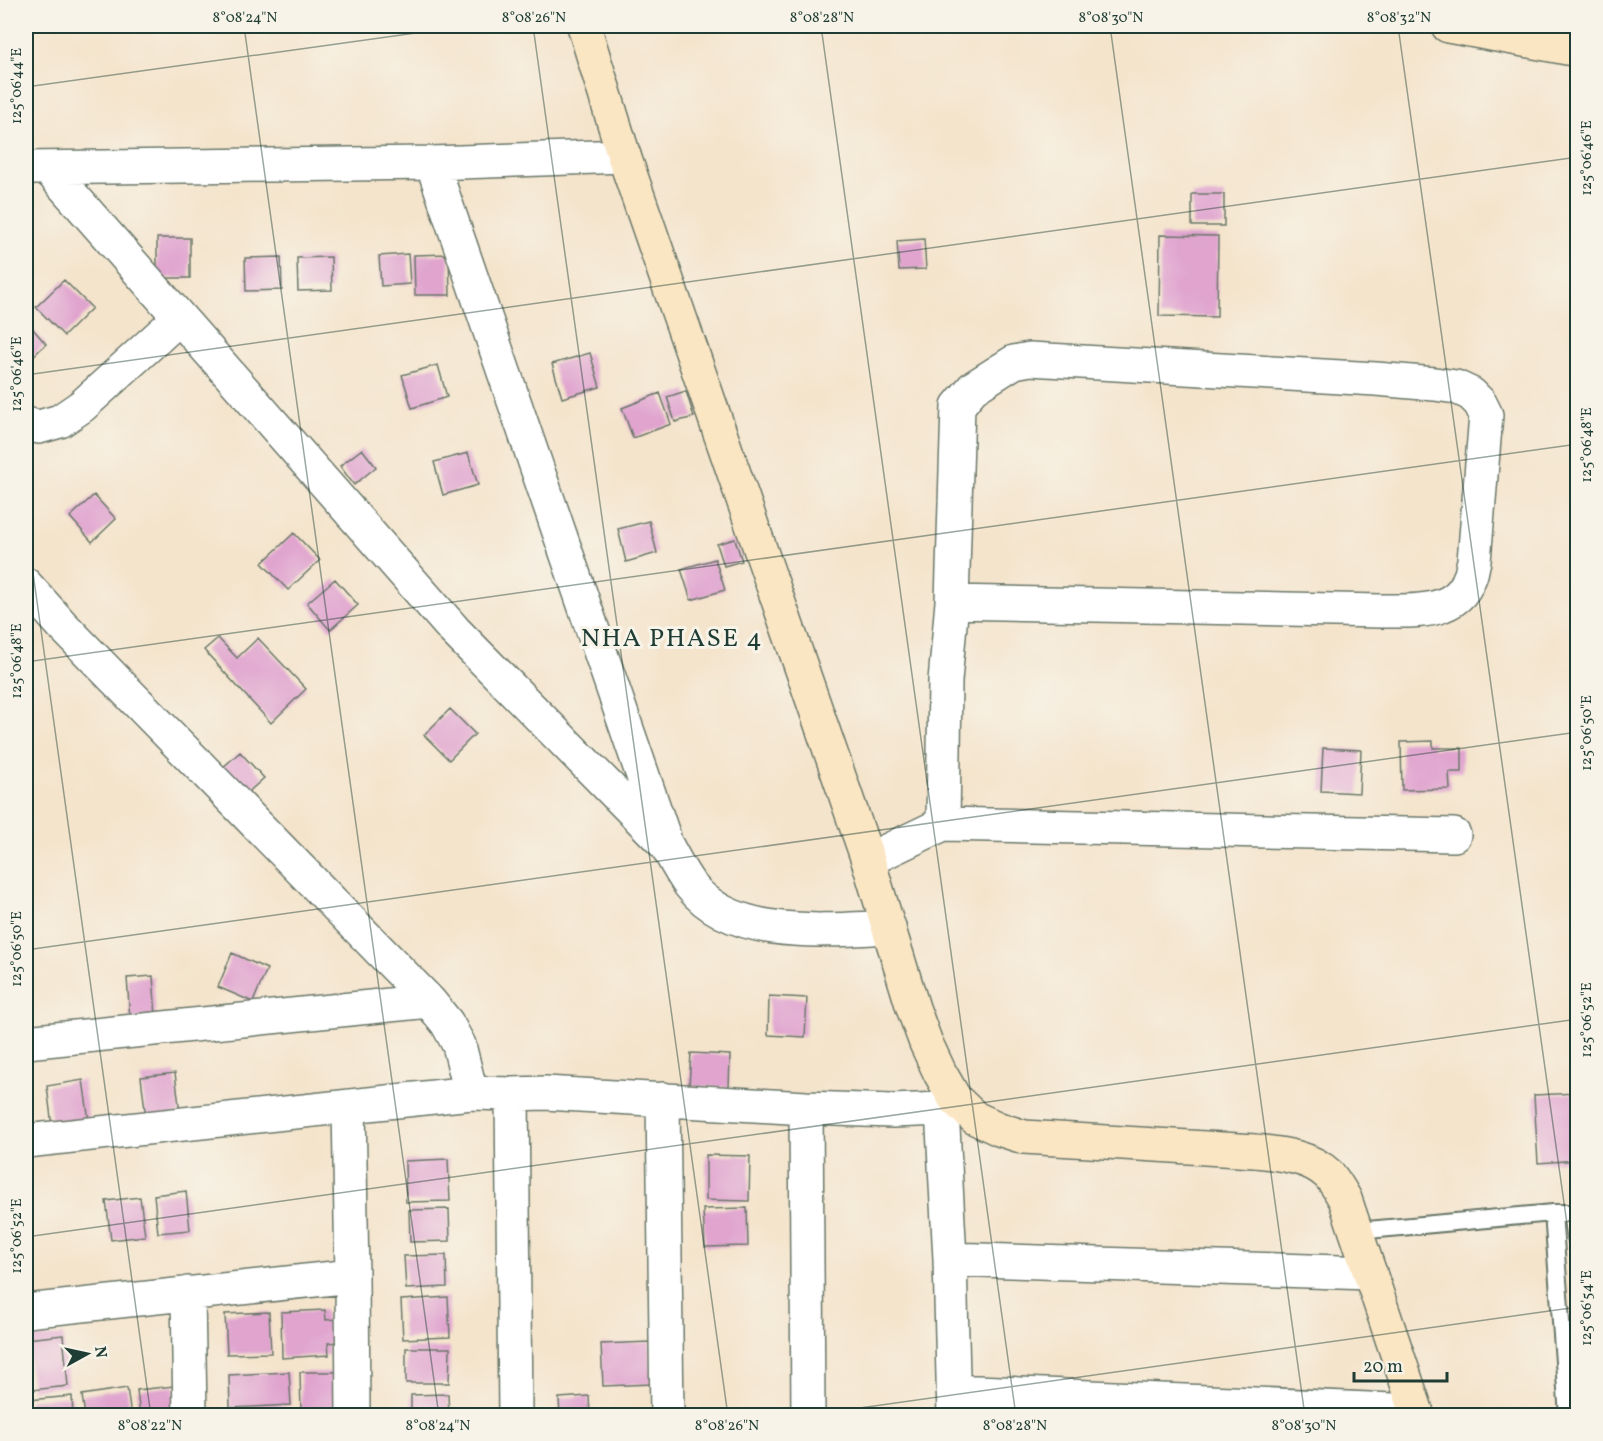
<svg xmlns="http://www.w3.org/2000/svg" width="1603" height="1441" font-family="Vollkorn,serif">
<rect width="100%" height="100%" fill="#f7f3e8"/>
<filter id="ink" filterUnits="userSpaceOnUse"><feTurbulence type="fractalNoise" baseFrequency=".0167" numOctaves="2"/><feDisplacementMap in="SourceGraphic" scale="12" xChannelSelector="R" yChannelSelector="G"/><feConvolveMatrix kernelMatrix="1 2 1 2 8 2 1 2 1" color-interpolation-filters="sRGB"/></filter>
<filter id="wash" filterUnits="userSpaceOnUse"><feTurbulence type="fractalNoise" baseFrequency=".008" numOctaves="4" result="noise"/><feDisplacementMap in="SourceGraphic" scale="24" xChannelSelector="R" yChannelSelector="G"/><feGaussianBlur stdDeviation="1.35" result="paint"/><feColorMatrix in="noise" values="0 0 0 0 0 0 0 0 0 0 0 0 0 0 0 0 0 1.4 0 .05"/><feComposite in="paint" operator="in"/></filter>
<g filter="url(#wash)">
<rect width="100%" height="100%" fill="#f4e4cc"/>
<g id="blocks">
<!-- building -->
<path fill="#e0a4cf" d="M1192,194h32v32h-32z
M1160,235l58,1 -1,81 -58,-1z
M157,238h33v40h-33z
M924,239l2,30 -27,1 -2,-29z
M408,254l2,30 -29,2 -2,-30z
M449,254l1,41h-35l-1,-40z
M281,257l1,33 -36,1 -1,-33z
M331,257l1,33 -34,1 -1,-33z
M64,280l28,28 -28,28 -28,-29z
M26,321l20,23 -20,19z
M590,353l10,34 -38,11 -10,-34z
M438,365l9,32 -35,11 -10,-33z
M686,391l8,26 -19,5 -8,-25z
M660,393l11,31 -38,14 -11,-30z
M362,449l14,18 -22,18 -14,-19z
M468,453l10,32 -35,10 -9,-33z
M94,495l22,24 -24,23 -22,-25z
M649,521l8,32 -31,9 -8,-33z
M294,533l26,27 -32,30 -26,-27z
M735,539l7,22 -18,5 -7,-22z
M715,559l10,31 -34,10 -10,-31z
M335,579l23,26 -28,25 -23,-27z
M218,638l19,20 21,-20 48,51 -35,34 -67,-73z
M450,709l25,25 -26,26 -25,-25z
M1433,741v7h29v24h-13l1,17 -48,1 -1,-48z
M1323,748l38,2 -2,43 -38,-2z
M240,752l24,26 -20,18 -24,-26z
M232,953l35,16 -14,33 -35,-15z
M153,976l3,41 -26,2 -3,-41z
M769,996l38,2 -2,39 -37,-2z
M691,1053l39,2 -1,33 -40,-2z
M175,1073l5,40 -34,5 -5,-41z
M83,1080l6,41 -37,5 -5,-40z
M1578,1093v67l-40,3 -4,-68z
M706,1155l44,1 -1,45 -43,-1z
M448,1159l2,42 -44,1 -1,-41z
M186,1191l4,39 -32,3 -4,-38z
M140,1197l5,39 -34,4 -5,-39z
M747,1208l1,38 -43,1 -2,-38z
M449,1209l1,32 -40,1 -1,-32z
M446,1255l1,32 -41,2 -2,-33z
M448,1297l2,40 -47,2 -2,-39z
M325,1310l1,10 10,-1 1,23 -9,1 1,12 -47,3 -1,-46z
M269,1312l2,41 -44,1 -2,-40z
M63,1335l5,51 -36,4 -6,-51z
M650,1342l2,42 -49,2 -2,-42z
M406,1348h44l-1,35h-43z
M289,1372l2,33 -61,3 -1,-33z
M300,1372h49l1,40 -49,1z
M174,1386l3,30h-37l-3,-26z
M127,1388l4,28h-46l-3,-21z
M448,1394l1,22h-38v-21z
M72,1396l1,20h-43l-1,-16z
M589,1396l1,20h-30l-1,-18z"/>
</g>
</g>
<g filter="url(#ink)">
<use href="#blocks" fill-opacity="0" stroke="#6a7769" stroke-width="1.5"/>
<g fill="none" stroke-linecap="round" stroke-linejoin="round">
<!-- lane casing -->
<g stroke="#6a7769" stroke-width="20">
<path id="lane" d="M1553,1213l15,203
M1357,1231l196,-18h25"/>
</g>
<!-- street casing -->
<g stroke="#6a7769" stroke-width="36">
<path id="street" d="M432,163l232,674
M26,168l406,-5 192,-7
M49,169l406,462 212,215c7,13 14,27 23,39 43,56 137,45 199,42
M26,424l13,3 21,-6 22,-15 97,-88
M26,585l36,40 367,376 18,22 12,22 12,48
M943,824l2,-143 7,-79 6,-196 15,-18 41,-26 16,-3 346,20 59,5 21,3 15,7 9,9 6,12 -12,146c-2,6 -2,13 -5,18 -13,36 -57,32 -88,32l-429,-9
M868,860l75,-36 511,11
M26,1042l403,-41
M512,1094l3,322
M663,1099l4,317
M349,1106l3,170 1,140
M806,1108l2,308
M942,1109l8,150 4,157
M26,1141l445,-48 41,1 33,-1 261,15 86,3 50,-2 13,-10
M950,1259l420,14
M188,1293l2,123
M26,1311l326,-35
M953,1391l463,20"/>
</g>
<!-- secondary casing -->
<g stroke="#6a7769" stroke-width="36">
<path id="secondary" d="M584,26l40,130 244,704 45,148 13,35 14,30 15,26 20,19 24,11 25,8 231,14c25,3 54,5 73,23 7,7 12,17 17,25l73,217
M1448,26l130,24"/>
</g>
<!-- lane -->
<use href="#lane" stroke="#fff" stroke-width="16"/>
<!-- street -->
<use href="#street" stroke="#fff" stroke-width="33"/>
<!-- secondary -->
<use href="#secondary" stroke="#fbe6c4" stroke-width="33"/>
</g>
</g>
<!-- ticks -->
<path fill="none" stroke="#1f3d34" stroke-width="1.5" stroke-opacity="0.45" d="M244,26l195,1390M533,26l195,1390M821,26l195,1390M1110,26l195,1390M1398,26l180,1276M26,87l440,-61M26,375l1552,-218M26,523l125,893M26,662l1552,-218M26,950l1552,-218M26,1237l1552,-218M803,1416l775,-109"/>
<g text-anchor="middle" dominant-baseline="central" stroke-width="6" stroke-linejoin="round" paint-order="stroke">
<!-- neighbourhood labels -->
<g font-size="26" letter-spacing="1.5" fill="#1f3d34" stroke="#f7f3e8">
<text x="672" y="639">NHA PHASE 4</text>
</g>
</g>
<!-- margin -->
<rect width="1603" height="1441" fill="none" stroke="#f7f3e8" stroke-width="66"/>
<!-- north arrow -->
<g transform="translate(87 1354) rotate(82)" stroke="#f7f3e8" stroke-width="4.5" paint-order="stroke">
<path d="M0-4.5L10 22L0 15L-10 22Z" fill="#1f3d34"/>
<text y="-9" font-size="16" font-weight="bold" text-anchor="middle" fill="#1f3d34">N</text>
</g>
<!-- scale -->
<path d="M1354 1372v9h93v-9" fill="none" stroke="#1f3d34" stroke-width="3"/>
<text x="1363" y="1372" font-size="18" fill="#1f3d34" stroke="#f7f3e8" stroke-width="4.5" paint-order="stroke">20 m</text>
<rect x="33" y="33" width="1537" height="1375" fill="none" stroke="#1f3d34" stroke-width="2"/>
<g font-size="15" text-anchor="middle" fill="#1f3d34">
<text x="245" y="22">8°08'24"N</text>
<text x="534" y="22">8°08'26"N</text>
<text x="822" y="22">8°08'28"N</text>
<text x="1111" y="22">8°08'30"N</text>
<text x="1399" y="22">8°08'32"N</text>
<text transform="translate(16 86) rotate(-90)" y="5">125°06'44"E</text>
<text transform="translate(1586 158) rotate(-90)" y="5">125°06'46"E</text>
<text transform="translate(16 374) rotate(-90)" y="5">125°06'46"E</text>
<text transform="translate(1586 445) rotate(-90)" y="5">125°06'48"E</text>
<text transform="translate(16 661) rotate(-90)" y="5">125°06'48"E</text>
<text transform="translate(1586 733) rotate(-90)" y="5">125°06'50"E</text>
<text transform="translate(16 949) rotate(-90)" y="5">125°06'50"E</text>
<text transform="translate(1586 1020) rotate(-90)" y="5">125°06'52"E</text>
<text transform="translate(16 1236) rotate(-90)" y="5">125°06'52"E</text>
<text transform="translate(1586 1308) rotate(-90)" y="5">125°06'54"E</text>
<text x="150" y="1430">8°08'22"N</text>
<text x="438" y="1430">8°08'24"N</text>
<text x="727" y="1430">8°08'26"N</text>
<text x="1015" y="1430">8°08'28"N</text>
<text x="1304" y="1430">8°08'30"N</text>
</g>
</svg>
